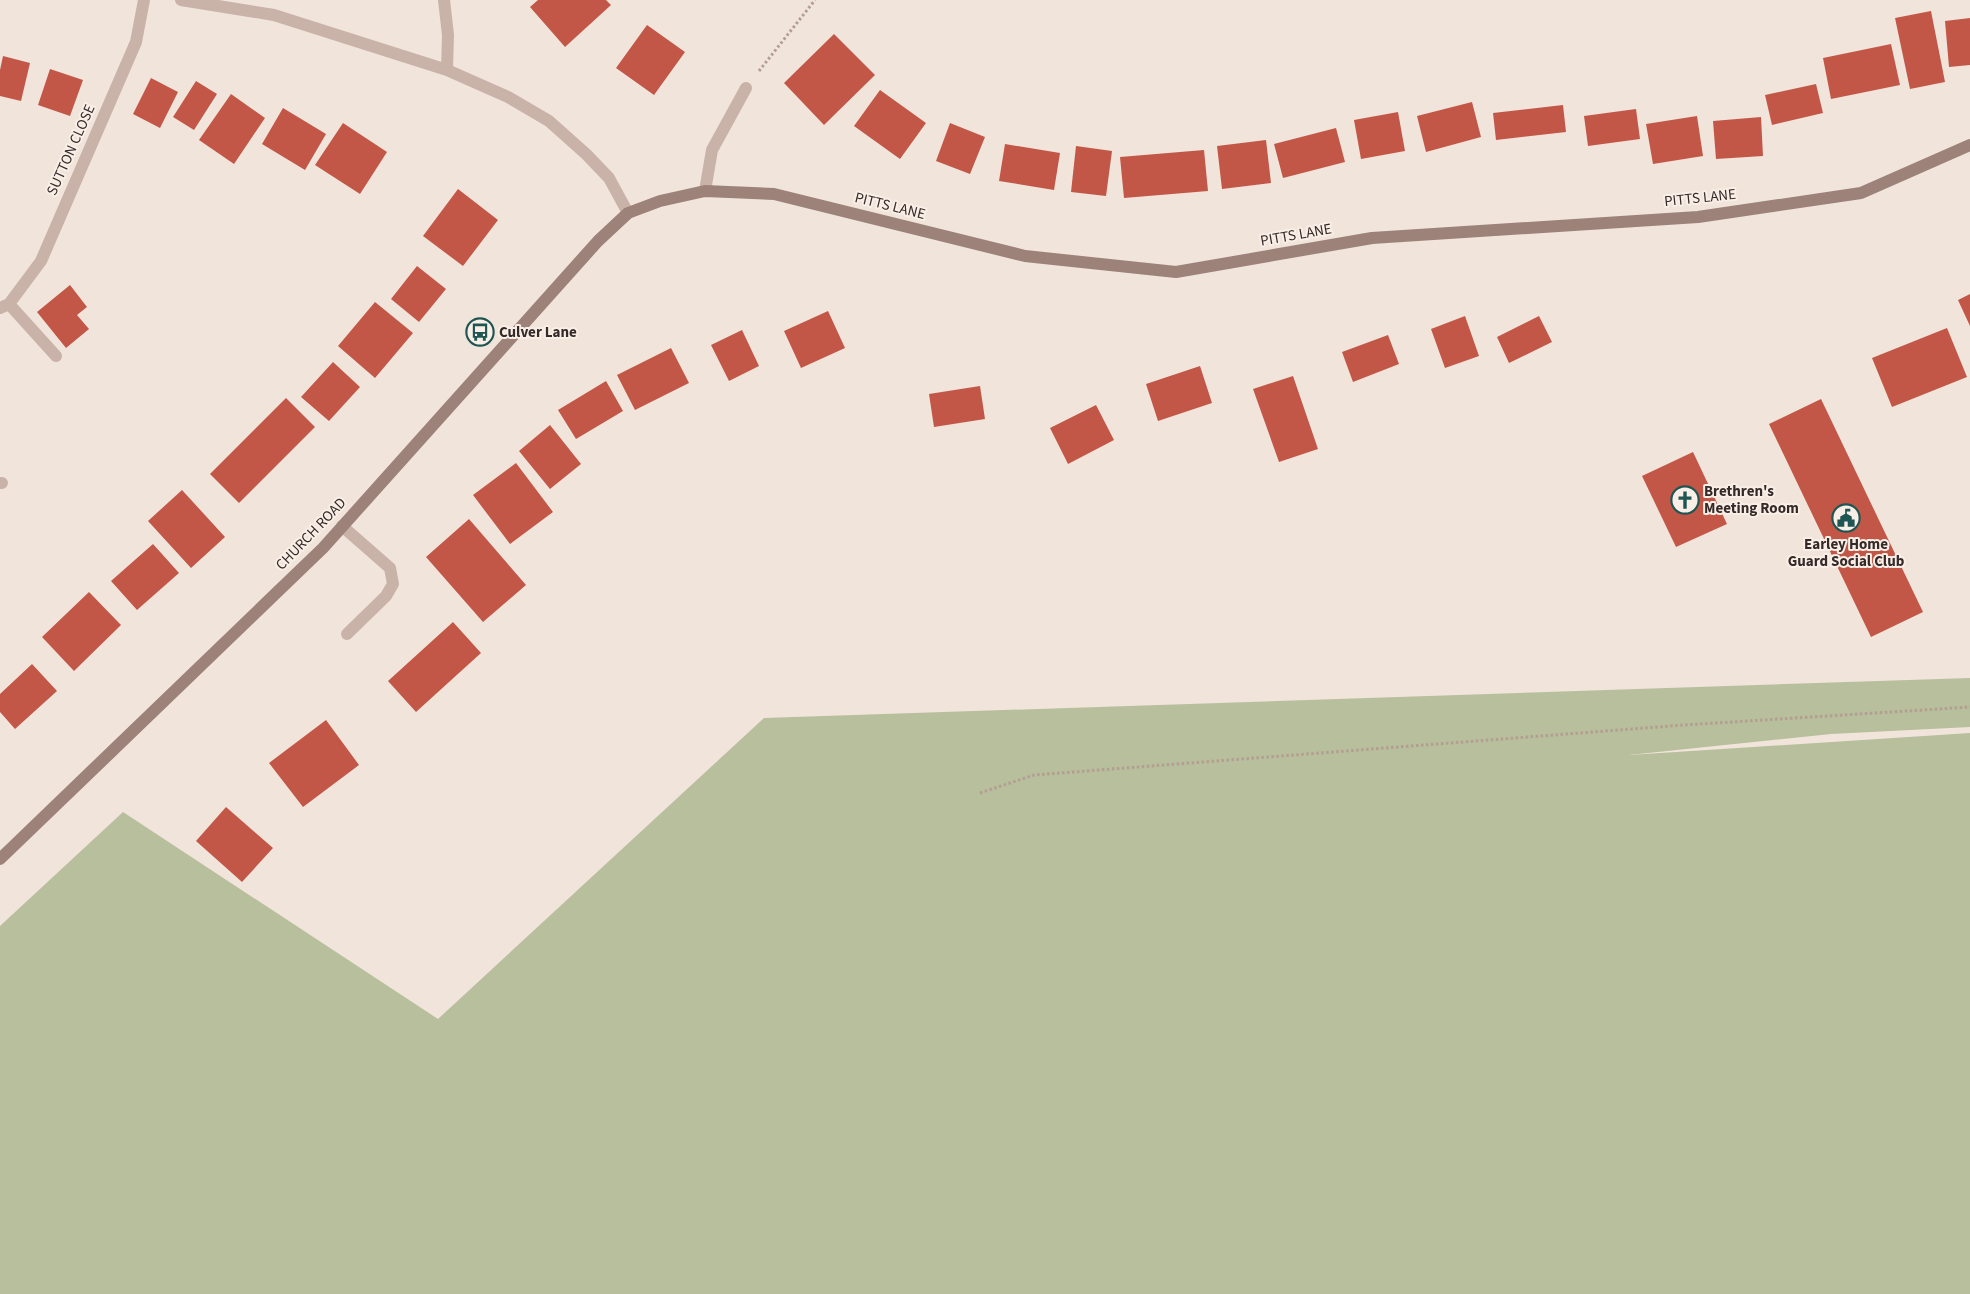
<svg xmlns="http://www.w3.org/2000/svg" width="1970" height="1294" font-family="'Source Sans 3',sans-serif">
<rect width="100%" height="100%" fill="#f1e4db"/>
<!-- green -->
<path fill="#b8bf9c" d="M1970,678v49l-139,7 -202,21 341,-22v561h-1970v-368l123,-114 315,207 326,-301z"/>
<!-- building -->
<path fill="#c25748" d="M538,0h68l5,5 -46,42 -35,-40z
M1931,11l14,71 -35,7 -15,-71z
M1970,18v47l-21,2 -4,-46z
M647,25l38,27 -31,43 -38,-27z
M834,34l41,41 -51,50 -40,-42z
M1891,44l9,41 -69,14 -8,-41z
M3,56l27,7 -9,38 -21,-5v-26z
M50,69l33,11 -13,36 -32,-11z
M151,78l27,14 -18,36 -27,-14z
M196,81l21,13 -23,36 -21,-13z
M1816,84l7,29 -51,12 -7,-30z
M880,90l46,33 -26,36 -46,-33z
M231,94l34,24 -31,46 -35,-24z
M1472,102l9,35 -55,15 -9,-36z
M1563,105l3,27 -70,8 -3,-27z
M283,108l43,26 -21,36 -43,-26z
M1636,109l4,30 -52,7 -4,-30z
M1398,112l7,39 -44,8 -7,-39z
M1697,116l6,40 -50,8 -7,-40z
M1761,117l2,39 -47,3 -3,-38z
M343,123l44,29 -27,42 -45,-29z
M950,123l35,14 -15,37 -34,-13z
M1336,128l9,34 -62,16 -9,-34z
M1266,140l5,43 -49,6 -5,-43z
M1005,144l55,9 -6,37 -55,-9z
M1076,146l36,5 -6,45 -35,-4z
M1204,150l4,41 -84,7 -4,-41z
M458,189l40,31 -35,46 -40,-30z
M417,266l29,23 -27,33 -28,-23z
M70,285l17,22 -10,8 12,14 -23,19 -29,-36z
M1970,294v32l-12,-26z
M375,302l38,31 -38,45 -37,-32z
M828,311l17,37 -44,20 -17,-37z
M1465,316l14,40 -34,12 -14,-39z
M1539,316l13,26 -43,21 -12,-26z
M1947,328l20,49 -75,30 -20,-49z
M742,330l17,36 -30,15 -18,-36z
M1388,335l11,29 -46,18 -11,-30z
M671,348l18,35 -54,27 -18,-35z
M333,362l27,25 -31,34 -28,-24z
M1200,366l12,37 -54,18 -12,-37z
M1293,376l25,73 -39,13 -26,-73z
M606,381l17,30 -47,28 -18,-29z
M980,386l5,33 -51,8 -5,-33z
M286,398l29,29 -76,76 -29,-29z
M1821,399l102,213 -52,25 -102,-213z
M1096,405l18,35 -46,24 -18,-36z
M550,425l31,39 -31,25 -31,-38z
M1693,452l34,72 -51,23 -34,-71z
M516,463l37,49 -43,32 -37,-49z
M182,490l43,47 -34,31 -43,-47z
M469,519l57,66 -43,37 -57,-65z
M153,544l26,29 -42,37 -26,-29z
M89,592l32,33 -47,46 -32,-34z
M453,622l28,31 -65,59 -28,-31z
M32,664l25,27 -42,38 -15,-17v-18z
M326,720l33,45 -56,42 -34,-44z
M226,807l47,41 -31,34 -46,-41z"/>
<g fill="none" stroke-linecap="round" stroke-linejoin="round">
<!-- path -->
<path stroke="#b49d92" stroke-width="3" stroke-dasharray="2.5 2.5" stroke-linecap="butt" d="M759,71l56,-71
M980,793l54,-18 650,-50 286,-18"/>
<!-- service -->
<path stroke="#c9b3a8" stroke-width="12" d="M342,526l48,42 3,16 -7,12 -39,38"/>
<!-- minor -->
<path stroke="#c9b3a8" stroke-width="12" d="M181,0l93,15 173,55 61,27 41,24 37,33 23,24 19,35
M444,0l4,35 -1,35
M705,191l7,-41 34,-62
M9,304l47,52
M0,308l9,-4 32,-43 95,-219 8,-42
M0,483h2"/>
<!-- secondary -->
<path stroke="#9c8279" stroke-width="12" d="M0,859l323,-311 275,-307 30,-28 32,-12 45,-10 69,3 251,62 151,16 196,-34 326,-21 163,-24 109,-48"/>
</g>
<!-- icons -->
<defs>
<g id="bus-ring" transform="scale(1.4375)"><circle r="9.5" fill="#f9efe7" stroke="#1f5552" stroke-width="1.5"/><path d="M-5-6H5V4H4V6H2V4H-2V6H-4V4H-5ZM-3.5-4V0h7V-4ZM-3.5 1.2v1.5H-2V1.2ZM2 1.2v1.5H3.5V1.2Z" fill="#1f5552"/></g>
<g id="church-ring" transform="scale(1.4375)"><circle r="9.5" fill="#f9efe7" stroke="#1f5552" stroke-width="1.5"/><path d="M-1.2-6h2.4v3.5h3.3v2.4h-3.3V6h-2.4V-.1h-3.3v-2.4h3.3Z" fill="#1f5552"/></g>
<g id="civic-ring" transform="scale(1.4375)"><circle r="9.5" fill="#f9efe7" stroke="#1f5552" stroke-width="1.5"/><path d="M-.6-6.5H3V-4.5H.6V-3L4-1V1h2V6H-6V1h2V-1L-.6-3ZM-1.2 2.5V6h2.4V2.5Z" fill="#1f5552"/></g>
</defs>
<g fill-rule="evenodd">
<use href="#bus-ring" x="480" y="332"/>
<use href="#church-ring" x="1685" y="500"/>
<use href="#civic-ring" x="1846" y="518"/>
</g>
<g text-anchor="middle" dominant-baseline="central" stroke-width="4" stroke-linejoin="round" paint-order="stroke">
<!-- street labels -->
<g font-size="15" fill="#352a28" stroke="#f9efe7">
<text transform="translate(71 150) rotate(-66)">SUTTON CLOSE</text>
<text transform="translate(1700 198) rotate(-6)">PITTS LANE</text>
<text transform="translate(890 206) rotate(14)">PITTS LANE</text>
<text transform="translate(1296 235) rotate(-10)">PITTS LANE</text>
<text transform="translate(311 534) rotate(-46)">CHURCH ROAD</text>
</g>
<!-- poi labels -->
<g font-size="15" font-weight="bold" fill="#352a28" stroke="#f9efe7" text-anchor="start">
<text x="499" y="332">Culver Lane</text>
<text x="1704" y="491">Brethren's<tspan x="1704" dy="17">Meeting Room</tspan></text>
<text x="1846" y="544" text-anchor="middle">Earley Home<tspan x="1846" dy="17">Guard Social Club</tspan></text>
</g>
</g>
</svg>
